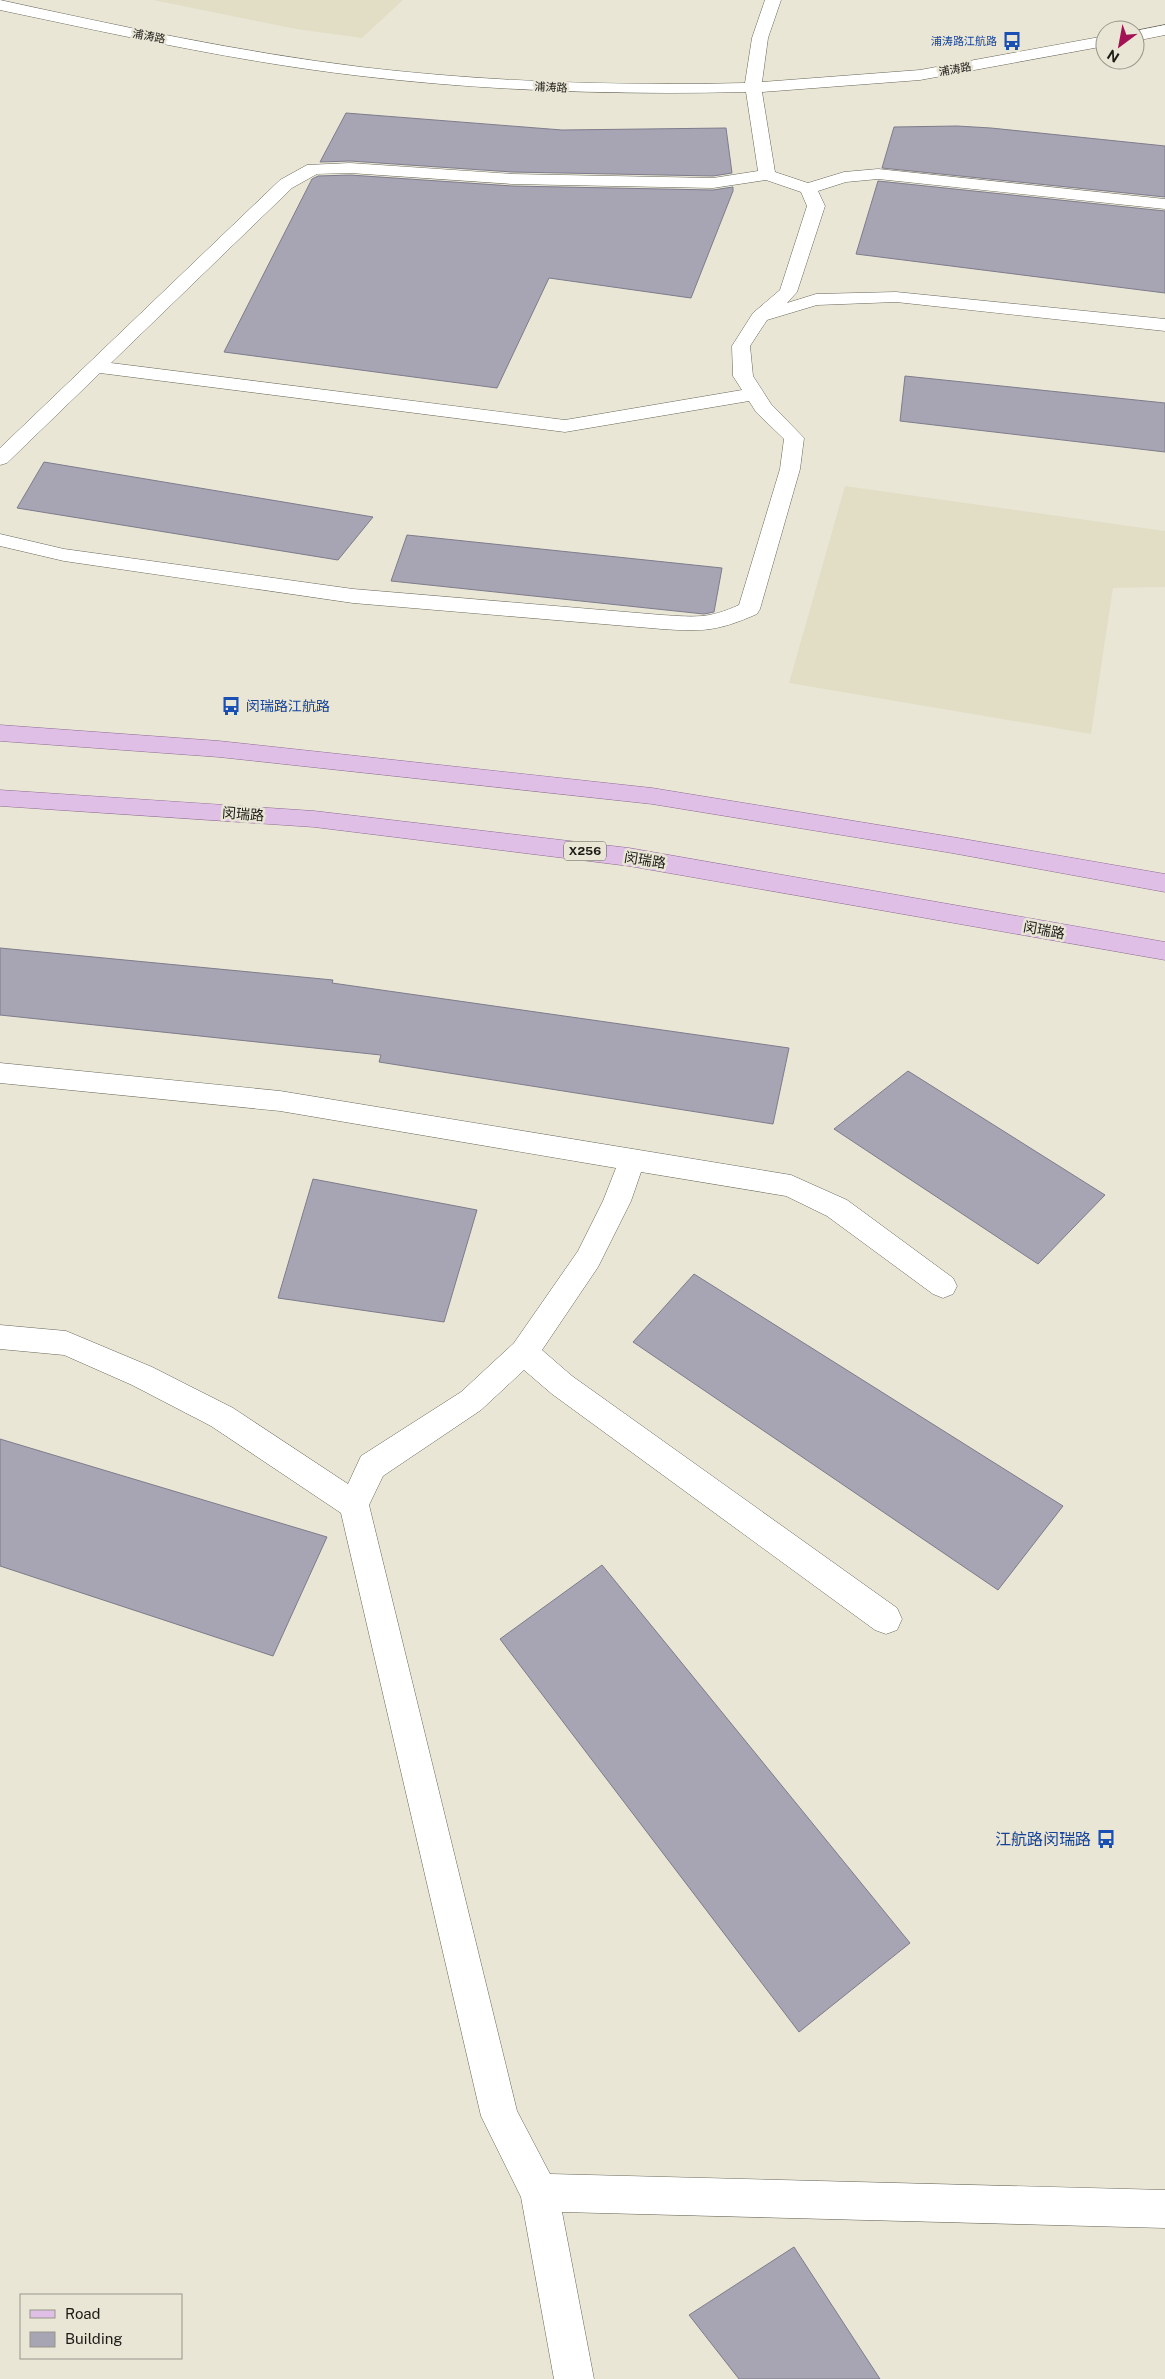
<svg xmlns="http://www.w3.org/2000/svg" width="1165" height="2379" font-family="'Public Sans','Noto Sans SC',sans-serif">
<rect width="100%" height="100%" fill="#e9e6d6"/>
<!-- built -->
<path fill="#e2dec6" d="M153,0h250l-41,38 -66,-9z
M845,486l320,45v56l-52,1 -22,146 -302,-51z"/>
<!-- building -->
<path fill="#a7a4b4" stroke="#7e7c8b" d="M346,113l216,17 164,-2 6,45 -19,3 -201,-4 -162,-11 -30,1z
M957,126l34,2 174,18v51l-283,-29 12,-41z
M350,175l162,11 201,4 20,-3v4l-42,107 -142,-20 -52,110 -273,-36 88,-173 6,-3z
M878,181l287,30v82l-309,-39z
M905,376l260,27v49l-265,-31z
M44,462l329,55 -35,43 -321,-52z
M407,535l315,33 -8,44 -10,2 -313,-33z
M0,948l333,32 -1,3 457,65 -16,76 -394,-62 2,-7 -381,-40z
M908,1071l197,124 -67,69 -204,-135z
M313,1179l164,31 -33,112 -166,-24z
M694,1274l369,232 -65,84 -365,-248z
M0,1439l327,98 -54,119 -273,-90z
M602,1565l308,378 -111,89 -299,-393z
M794,2247l86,132h-141l-50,-64z"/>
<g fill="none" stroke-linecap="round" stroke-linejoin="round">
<!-- minor casing -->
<g stroke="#686658" stroke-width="1">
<path id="minor" d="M0,0c119,26 239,52 361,67 128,15 256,19 384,16l7,-45 13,-38h16l-13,38 -6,44 158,-12 185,-34v10l-185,34 -158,12 13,80 33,11 36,-11 34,-3 287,30v10l-287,-30 -32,3 -28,9 7,15 -28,86 -10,11 29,-9 80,-2 269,27v12l-269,-29 -79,3 -50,15 -17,26 3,30 18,28 33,34 -4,31 -40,140 -3,5c-39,17 -53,18 -95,15l-309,-26 -289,-42 -64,-15v-12l64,15 289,40 309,26c34,2 46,4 77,-10l41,-136 4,-30 -28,-27 -7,-11 -184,31 -465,-59 -93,90 -7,2v-17l280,-268 27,-15 43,-2 162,11 201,4 45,-7 -12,-79c-129,3 -257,-1 -385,-16 -122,-14 -242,-41 -361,-66zM350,173l162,11 201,4 53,-8 35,12 6,14 -27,84 -27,23 -21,33 1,30 9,14 -177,30 -454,-57 181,-175 25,-14z
M1165,25v10l-30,6v-10z
M0,1063l280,28 511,84 56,25 106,78 4,8 -4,8 -10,4 -10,-4 -106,-78 -41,-20 -145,-24 -10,29 -33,66 -56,83 30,26 325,232 5,11 -5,11 -11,4 -11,-4 -323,-236 -28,-24 -43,40 -98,66 -14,29 148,606 33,63 615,16v38l-603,-16 32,167h-40l-33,-182 -40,-81 -140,-603 -130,-87 -79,-41 -68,-30 -64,-6v-24l66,6 86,36 81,41 115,76 13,-28 100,-64 53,-49 64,-92 25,-50 13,-33 -336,-57 -280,-28z"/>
</g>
<!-- major casing -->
<g stroke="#8d6a92" stroke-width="1">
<path id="major" d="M0,725l219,16 433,47 300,49 213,37v18l-213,-39 -300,-49 -433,-47 -219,-16z
M0,790l314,21 315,37 536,94v18l-536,-94 -315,-39 -314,-21z"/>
</g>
<!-- minor -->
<use href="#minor" fill="#fff" fill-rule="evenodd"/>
<!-- major -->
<use href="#major" fill="#dfbfe5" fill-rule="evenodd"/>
</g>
<!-- icons -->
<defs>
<g id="bus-bare" transform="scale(1.5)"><path d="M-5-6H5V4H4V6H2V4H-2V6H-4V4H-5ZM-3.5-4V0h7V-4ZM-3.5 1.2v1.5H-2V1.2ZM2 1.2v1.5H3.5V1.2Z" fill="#1a4fb4" stroke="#e9e6d6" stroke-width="2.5" paint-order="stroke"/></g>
</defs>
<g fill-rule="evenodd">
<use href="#bus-bare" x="1012" y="41"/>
<use href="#bus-bare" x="231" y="706"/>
<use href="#bus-bare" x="1106" y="1839"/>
</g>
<g text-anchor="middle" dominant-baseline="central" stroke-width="5" stroke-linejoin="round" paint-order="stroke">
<!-- far-street labels -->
<g font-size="11" fill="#1c1b16" stroke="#e9e6d6">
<text transform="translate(149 36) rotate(10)">浦涛路</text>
<text transform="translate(955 69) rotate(-10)">浦涛路</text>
<text transform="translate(551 87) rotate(3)">浦涛路</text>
</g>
<!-- far-transit labels -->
<g font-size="11" fill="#164399" stroke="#e9e6d6" text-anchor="end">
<text x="997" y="41">浦涛路江航路</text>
</g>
<!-- shield labels -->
<rect fill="#e9e6d6" stroke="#5a5850" stroke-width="1" x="564" y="841.5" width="42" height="19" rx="4"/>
<g font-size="12" font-weight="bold" fill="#1c1b16">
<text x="585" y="851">X256</text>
</g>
<!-- transit labels -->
<g font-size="14" fill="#164399" stroke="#e9e6d6" text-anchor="start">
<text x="246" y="706">闵瑞路江航路</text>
</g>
<!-- street labels -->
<g font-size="14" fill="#1c1b16" stroke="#e9e6d6">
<text transform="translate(243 814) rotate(4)">闵瑞路</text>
<text transform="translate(645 860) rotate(9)">闵瑞路</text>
<text transform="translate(1044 930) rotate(10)">闵瑞路</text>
</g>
<!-- near-transit labels -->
<g font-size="16" fill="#164399" stroke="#e9e6d6" text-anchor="end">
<text x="1091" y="1839">江航路闵瑞路</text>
</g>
</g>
<!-- legend -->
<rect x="20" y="2294" width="162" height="65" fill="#e9e6d6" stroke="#979589"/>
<rect x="30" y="2310" width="25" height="8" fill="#dfbfe5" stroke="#979589"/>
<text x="65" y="2319" font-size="15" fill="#1c1b16">Road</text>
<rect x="30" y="2332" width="25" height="15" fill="#a7a4b4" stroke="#979589"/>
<text x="65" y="2344" font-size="15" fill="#1c1b16">Building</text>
<!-- north arrow -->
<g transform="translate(1120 45) rotate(212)"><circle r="24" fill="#e9e6d6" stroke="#979589"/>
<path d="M0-4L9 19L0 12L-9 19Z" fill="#a31254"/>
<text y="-8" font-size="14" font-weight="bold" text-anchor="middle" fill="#1c1b16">N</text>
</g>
</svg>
